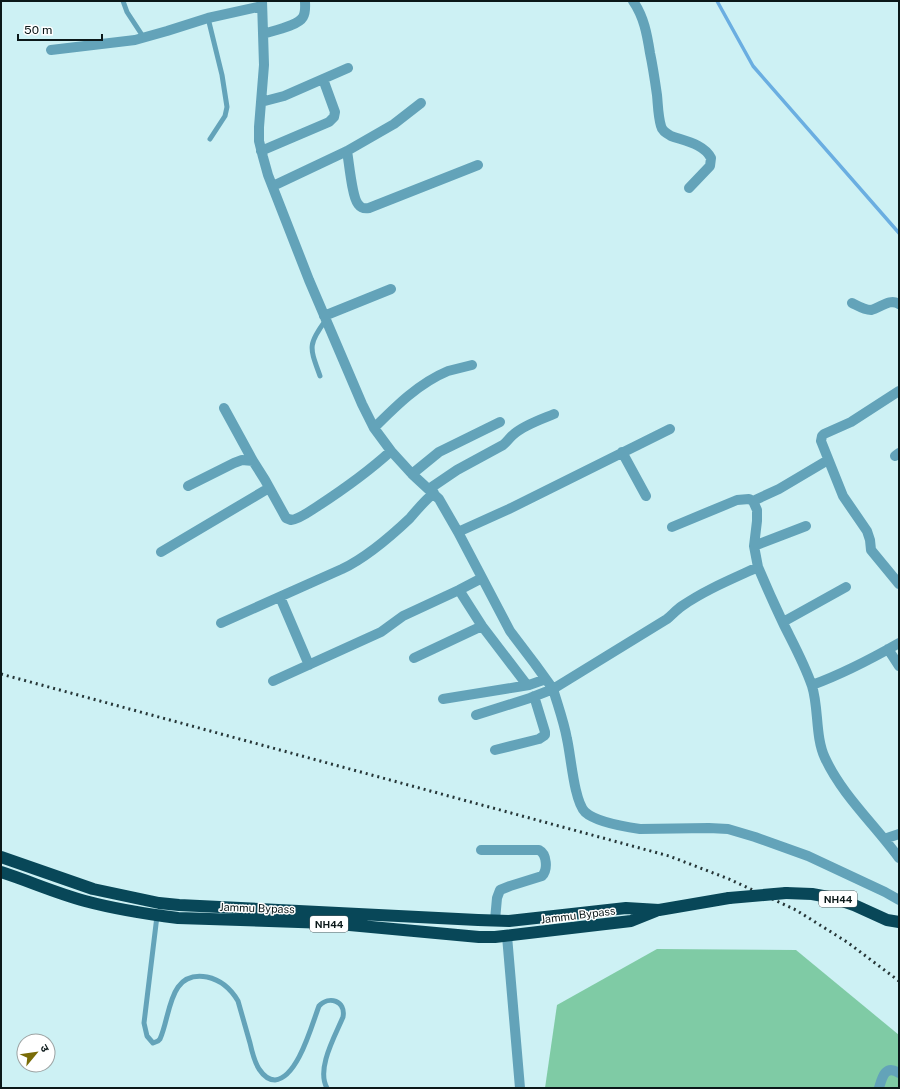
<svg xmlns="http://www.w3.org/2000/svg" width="900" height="1089" font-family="'Public Sans','Noto Sans Devanagari',sans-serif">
<rect width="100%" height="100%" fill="#cdf1f4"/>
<!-- green -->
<path fill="#7fcba5" d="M657,949l139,1 103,85v53h-354l12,-83z"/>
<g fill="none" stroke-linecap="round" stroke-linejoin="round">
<!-- stream -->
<path stroke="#6aaee1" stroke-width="3.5" d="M717,1l36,65 146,167"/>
<!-- lane -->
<path stroke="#63a3b9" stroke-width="5" d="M123,1l4,11 17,26
M208,18l14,57 5,32 -2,9 -15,23
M320,376c-10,-28 -13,-31 6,-56
M157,916l-13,107 3,13 6,7 5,-2 2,-2c11,-24 8,-69 47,-62 14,3 24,12 31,24 4,14 8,28 12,42 2,9 4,18 9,26 4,6 9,11 16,11 23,-2 37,-56 44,-74 10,-11 27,-5 24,11 -8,19 -27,52 -16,71"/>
<!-- street -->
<path stroke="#63a3b9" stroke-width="10" d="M262,1l2,64 -5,62v14l4,16 5,18 41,105 53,124 12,24 17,23 21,23 27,25 19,33 52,99 25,33 18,25 114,-70c5,-4 9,-9 15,-13 23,-16 50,-27 76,-39 8,19 17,39 26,58 10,20 21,40 28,61 7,22 3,51 13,72 17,37 50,67 74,100
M633,1c11,16 14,33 17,52 3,14 5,28 7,42 1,10 1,21 4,31 1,5 5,7 10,10 14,5 33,8 40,22l-1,8 -21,22
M263,34c9,-3 35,-8 40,-17 3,-5 2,-11 2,-16
M51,50l84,-10 32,-9 41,-13 54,-12
M261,102l23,-6 64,-28
M261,151l68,-29 5,-5 1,-5 -12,-33
M347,151c2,11 5,46 11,53 3,4 6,5 11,4l109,-43
M273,186l74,-35 47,-27 27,-21
M852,303c6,3 12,7 19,7 9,-2 19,-12 28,-6
M324,316l67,-27
M899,391l-48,31 -27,12 -2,2 -1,5 22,55 24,35 3,9 1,10 28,34
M224,408l29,53 12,19 21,38 5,2c9,-1 19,-9 27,-14 26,-17 50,-34 73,-55
M374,428c22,-22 45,-45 74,-57 8,-2 16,-4 24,-6
M622,452l24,44
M895,456l4,-3
M412,474l27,-22 61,-30
M188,486l46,-23 8,-3 11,1
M429,489l28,-19 46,-25c4,-3 7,-8 11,-11 10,-9 28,-15 40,-20
M753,501l26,-12 49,-29
M672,527l65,-27 12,-1 4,2 4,9v11l-3,25 4,21
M458,532l51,-23 161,-80
M754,546l52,-20
M161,552l108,-64
M459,590l23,36 45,59
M280,597l29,68
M783,622l63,-35
M221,623l121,-54c25,-12 48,-32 68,-51 8,-9 15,-18 24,-25
M888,649l11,17
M414,658l68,-32
M273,681l108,-49 22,-16 56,-26 23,-12
M812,685c30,-11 59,-26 87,-42
M443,699l74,-12 12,-2 17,-6
M476,715l54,-17 23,-9c5,17 11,33 14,50 4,17 7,62 18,73 11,10 41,15 55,17l69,-1 19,1 27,8 53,19 77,36 14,8
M495,750l44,-11 6,-4v-3l-11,-36
M884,839l15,-5
M481,850h58c8,4 9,20 3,26l-32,10 -10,4 -3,8 -2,22
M507,936l13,152
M879,1088c3,-10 6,-24 20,-15"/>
<!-- highway -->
<path stroke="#084758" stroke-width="12" d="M1,857l92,32 66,14 20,2 299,15 31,1 117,-13 33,2 70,-12
M1,872c28,9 55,21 84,29 30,8 61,13 93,17l150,5 151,14h16l136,-16 25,-10
M786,893l26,1 22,4 20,7 33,15 12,2"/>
<!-- rail -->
<path stroke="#263637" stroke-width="3" stroke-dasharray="2 4" stroke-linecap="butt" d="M1,674l668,182 60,23 67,31 51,32 52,39"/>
<!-- highway-bridge -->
<path stroke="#084758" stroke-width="12" d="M729,898l57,-5"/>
</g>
<g text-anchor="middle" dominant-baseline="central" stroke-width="3" stroke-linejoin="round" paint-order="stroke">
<!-- shield labels -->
<g fill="#fff" stroke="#545d5e" stroke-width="1">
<rect x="819" y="891" width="38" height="16" rx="3"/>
<rect x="310" y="916" width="38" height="16" rx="3"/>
</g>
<g font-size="10" font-weight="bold" fill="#0b1819">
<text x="838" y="899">NH44</text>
<text x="329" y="924">NH44</text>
</g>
<!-- street labels -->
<g font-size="11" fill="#0b1819" stroke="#fff">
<text transform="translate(257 908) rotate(2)">Jammu Bypass</text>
<text transform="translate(578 915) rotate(-7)">Jammu Bypass</text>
</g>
</g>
<!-- border -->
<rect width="900" height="1089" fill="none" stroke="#0b1819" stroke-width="4"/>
<!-- north arrow -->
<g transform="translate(36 1053) rotate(61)"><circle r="19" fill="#ffffff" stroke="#9da3a3"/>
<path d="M0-3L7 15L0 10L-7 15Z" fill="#7a6c07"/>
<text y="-6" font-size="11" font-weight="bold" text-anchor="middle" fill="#0b1819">उ</text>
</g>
<!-- scale -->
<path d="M18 34v6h84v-6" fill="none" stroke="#0b1819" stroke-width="2"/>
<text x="24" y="34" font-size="12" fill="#0b1819" stroke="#ffffff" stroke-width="3" paint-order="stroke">50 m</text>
</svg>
